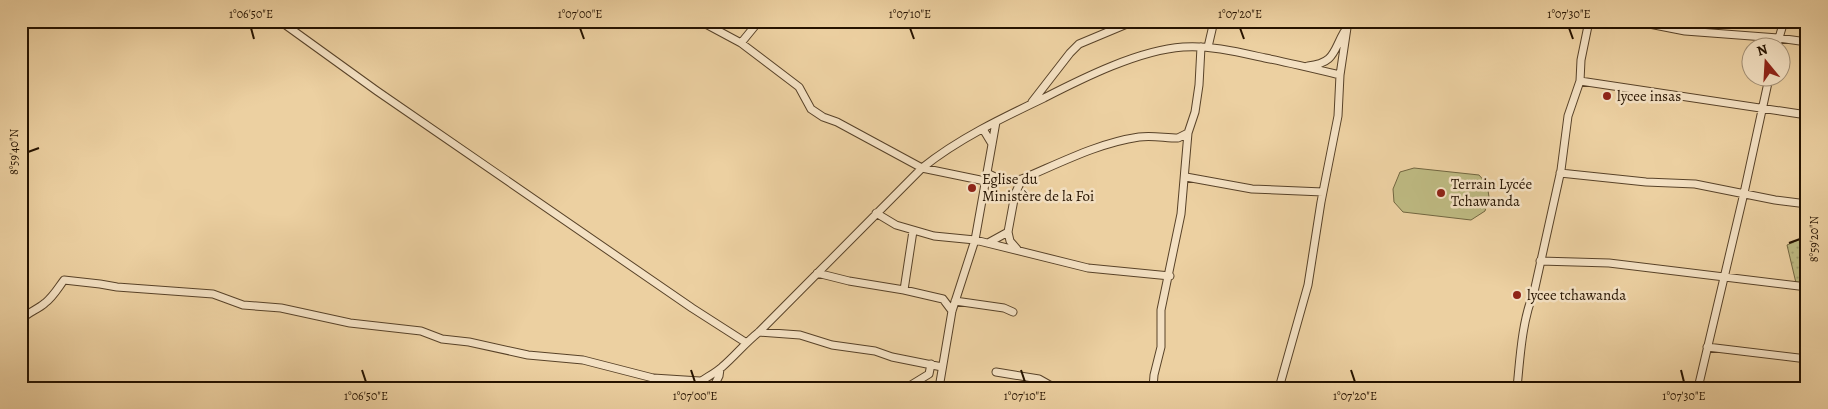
<svg xmlns="http://www.w3.org/2000/svg" width="1828" height="409" font-family="Alegreya,serif">
<defs>
<pattern id="park-dots" width="8" height="8" patternUnits="userSpaceOnUse" patternTransform="scale(1.25)"><rect width="8" height="8" fill="#bdb981"/><path d="M2 2h.1M6 6h.1" fill="none" stroke="#a29e6e" stroke-width="1.8" stroke-linecap="round"/></pattern>
</defs>
<rect width="100%" height="100%" fill="#ecd0a1"/>
<filter id="stains"><feTurbulence type="fractalNoise" baseFrequency=".004" numOctaves="4"/><feColorMatrix values="0 0 0 0 .2 0 0 0 0 .09 0 0 0 0 .02 0 0 0 .5 -.17"/></filter>
<radialGradient id="worn" r=".72"><stop offset=".6" stop-color="#630" stop-opacity="0"/><stop offset="1" stop-color="#630" stop-opacity=".3"/></radialGradient>
<!-- grass -->
<path fill="#bdb981" stroke="#726640" d="M1414,168l65,7 8,9 2,13 -4,14 -14,9 -68,-8 -9,-10 -1,-13 7,-17z"/>
<!-- park -->
<path fill="url(#park-dots)" stroke="#726640" d="M1807,236v48l-11,-1 -9,-38z"/>
<g fill="none" stroke-linecap="round" stroke-linejoin="round">
<!-- street casing -->
<g stroke="#584228" stroke-width="9">
<path id="street" d="M280,21l97,70 315,217 53,34
M700,21l41,22 58,44 12,22 12,8 14,5 85,46 63,13
M1634,21l51,10 93,7 29,4
M741,43l18,-22
M1208,47l6,-26
M1776,48l8,-27
M1308,66c27,-3 25,-15 36,-34
M1580,81l227,34
M1032,102l38,-49 9,-9 55,-23
M983,129l9,15
M987,173c13,7 20,9 35,6 38,-16 76,-36 117,-42 13,-2 26,1 39,1l10,-5 7,-21 4,-27 2,-38
M1560,173l86,9 49,2 80,16 32,4
M1186,177l66,12 71,3
M876,213l20,12 38,11 41,4 113,28 82,8
M1008,232l2,9 7,8
M988,243l20,-11 7,-38 7,-15
M1540,261l69,2 198,24
M817,273l32,8 55,9 39,9 9,12
M904,290l9,-59
M955,301l49,7 9,4
M21,320c7,-8 16,-10 24,-17 8,-6 13,-15 19,-23l36,4 17,3 96,7 30,11 38,3 69,15 71,8 21,8 27,3 59,13 55,5 70,18 47,3
M759,332l41,3 32,10 43,6 17,6 50,10
M1707,347l100,12
M996,372l43,7 16,9
M693,388c9,-9 20,-13 29,-21 13,-11 23,-24 37,-35l163,-164c36,-29 80,-50 122,-70 39,-20 95,-48 139,-51 27,-2 55,5 82,11 25,5 50,11 75,17l8,-54
M713,388l6,-12 1,-7
M909,388l2,-3 18,-11 2,-10
M939,388l13,-77 23,-71 21,-118
M1153,388l1,-13 7,-28v-37l20,-96 7,-81
M1279,388l29,-103 13,-83 17,-86 2,-41
M1517,388c3,-30 5,-68 17,-96l27,-122 7,-54 12,-35 1,-21 8,-39
M1698,388l46,-195 25,-115"/>
</g>
<!-- street -->
<use href="#street" stroke="#f3e0c2" stroke-width="7"/>
</g>
<!-- ticks -->
<path fill="none" stroke="#261300" stroke-width="2" d="M251,28l3,11M580,28l4,11M910,28l4,11M1240,28l4,11M1569,28l4,11M28,152l11,-4M1789,243l11,-4M362,370l4,12M691,370l4,12M1021,370l4,12M1351,370l4,12M1681,370l3,12"/>
<!-- markers -->
<g fill="#8f2418" stroke="#f3e0c2" stroke-width="2">
<circle cx="1607" cy="96" r="5"/>
<circle cx="972" cy="188" r="5"/>
<circle cx="1441" cy="193" r="5"/>
<circle cx="1517" cy="295" r="5"/>
</g>
<g text-anchor="middle" dominant-baseline="central" stroke-width="5" stroke-linejoin="round" paint-order="stroke">
<!-- poi labels -->
<g font-size="15" fill="#261300" stroke="#f3e0c2" text-anchor="start">
<text x="1617" y="96">lycee insas</text>
<text x="982" y="179">Eglise du<tspan x="982" dy="17">Ministère de la Foi</tspan></text>
<text x="1451" y="184">Terrain Lycée<tspan x="1451" dy="17">Tchawanda</tspan></text>
<text x="1527" y="295">lycee tchawanda</text>
</g>
</g>
<!-- margin -->
<rect width="1828" height="409" fill="none" stroke="#ecd0a1" stroke-width="55"/>
<!-- north arrow -->
<g transform="translate(1766 62) rotate(342)"><circle r="24" fill="#f3e0c2" stroke="#a18e74"/>
<path d="M0-4L9 19L0 12L-9 19Z" fill="#8f2418"/>
<text y="-8" font-size="14" font-weight="bold" text-anchor="middle" fill="#261300">N</text>
</g>
<rect x="28" y="28" width="1772" height="354" fill="none" stroke="#261300" stroke-width="2"/>
<g font-size="12" text-anchor="middle" fill="#261300">
<text x="251" y="18">1°06'50"E</text>
<text x="580" y="18">1°07'00"E</text>
<text x="910" y="18">1°07'10"E</text>
<text x="1240" y="18">1°07'20"E</text>
<text x="1569" y="18">1°07'30"E</text>
<text transform="translate(14 152) rotate(-90)" y="4">8°59'40"N</text>
<text transform="translate(1814 239) rotate(-90)" y="4">8°59'20"N</text>
<text x="366" y="400">1°06'50"E</text>
<text x="695" y="400">1°07'00"E</text>
<text x="1025" y="400">1°07'10"E</text>
<text x="1355" y="400">1°07'20"E</text>
<text x="1684" y="400">1°07'30"E</text>
</g>
<rect width="100%" height="100%" filter="url(#stains)"/>
<rect width="100%" height="100%" fill="url(#worn)"/>
</svg>
